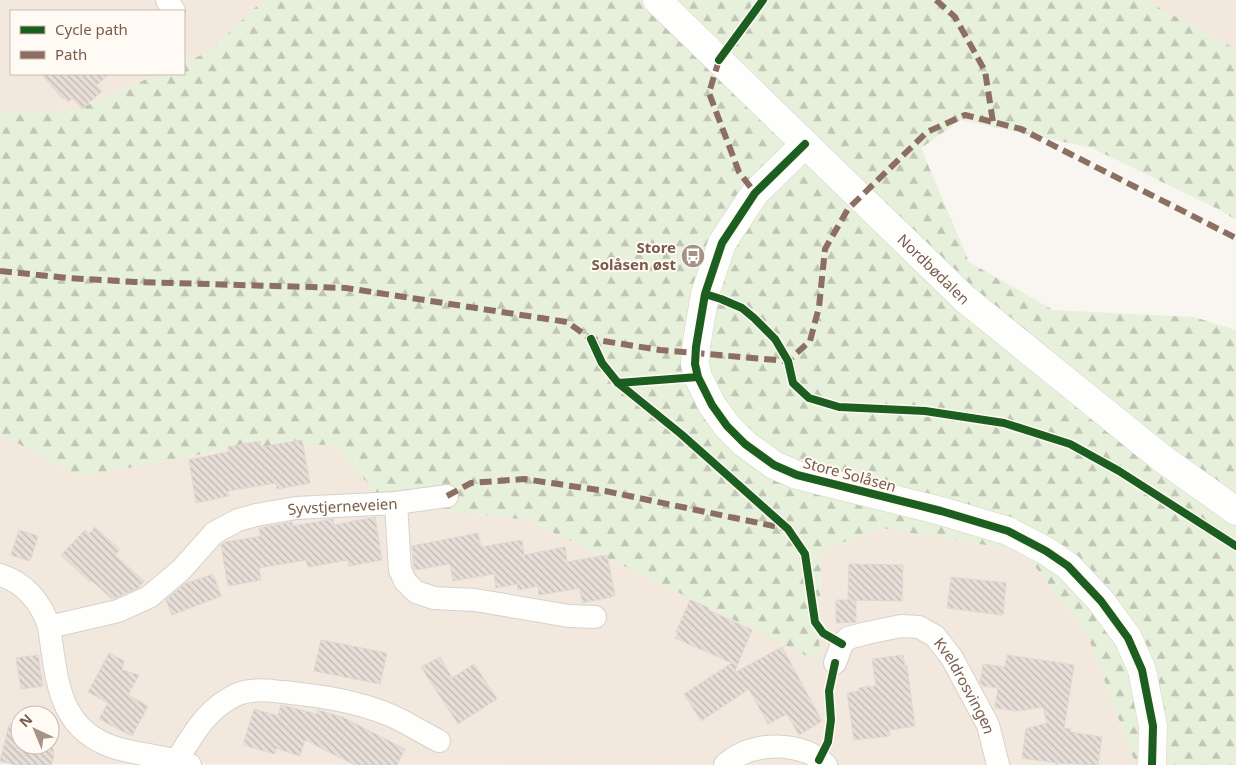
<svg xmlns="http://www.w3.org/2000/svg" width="1236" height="765" font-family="'Noto Sans',sans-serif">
<defs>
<pattern id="forest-firs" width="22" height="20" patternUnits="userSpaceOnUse" patternTransform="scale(1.25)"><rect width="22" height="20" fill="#e7f0db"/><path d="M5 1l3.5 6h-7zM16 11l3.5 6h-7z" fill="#c0c6b4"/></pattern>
<pattern id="building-back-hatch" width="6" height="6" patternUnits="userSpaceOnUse" patternTransform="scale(1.25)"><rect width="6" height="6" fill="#e6ded7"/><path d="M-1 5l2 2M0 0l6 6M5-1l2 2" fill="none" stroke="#bfb7b1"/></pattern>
</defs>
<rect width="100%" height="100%" fill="#f9f5f0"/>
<!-- residential -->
<path fill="#f2e8de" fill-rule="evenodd" d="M0,0h263l-53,51 -26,12v-52h-173v63h147l-82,36 -76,3z
M1145,0h91v49z
M0,434l81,43 126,-24 127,-9 51,59 142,17 122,58 170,83 2,-110 60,-23 142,23 64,83 49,131 -1136,-1zM20,715h30v30h-30z"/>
<!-- forest -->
<path fill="url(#forest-firs)" d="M263,0h882l91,49v171l-16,-10 -128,-62 -131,-28 -40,28 48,114 84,48 141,7 42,13v435h-100l-49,-131 -64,-83 -142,-23 -60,23 -2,111 -170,-84 -122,-58 -142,-17 -52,-59 -126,9 -126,24 -81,-43v-321l76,-3 82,-36h26v-11l26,-12z"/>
<!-- building -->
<path fill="url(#building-back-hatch)" stroke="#e2d8d2" d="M41,74h68l-13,12 6,5 -20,18 -10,-11 -4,4 -3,-4 -2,1z
M302,440l8,43 -33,6 -1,-6 -48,8 1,5 -33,7 -7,-43 39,-8v-5l32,-6 1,6z
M375,517l7,43 -33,6 -1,-6 -40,7 -2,-7 -47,8 2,12 -33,6 -7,-41 4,-3 36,-6 -2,-8 33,-6 1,4 40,-7 1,6z
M95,527l25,23 -5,5 29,26 -6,7 -26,11 -21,-19 -1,2 -29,-27 24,-25 4,4z
M19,530l19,6 -8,25 -19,-6z
M478,533l3,14 41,-7 2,15 41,-8 2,15 40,-7 8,41 -33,7 -2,-15 -41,7 -1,-9 -20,4 -1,-6 -21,4 -2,-14 -41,7 -3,-17 -36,6 -2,-24z
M849,564l54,1 -1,36 -54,-1z
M213,574l8,22 -49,19 -6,-15 18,-16z
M951,577l55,6 -3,32 -56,-7z
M690,600l19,8 -1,2 44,20 -18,43 48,-26 40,74 -23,14 -12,-21 -19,10 -19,-35 -48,32 -17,-27 48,-31 -57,-25 3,-6h-2z
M836,600h20v22l-20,1z
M321,640l66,13 -7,31 -66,-13z
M109,653l15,8 -2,9 17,5 -11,20 20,11 -16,30 -33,-17 9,-16 -20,-11z
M38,655l5,31 -22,3 -5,-31z
M903,655l2,11h2l8,60 -26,4 1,6 -36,4 -7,-47 12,-2v-3l17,-2 -4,-27z
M1007,655l67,10 -10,63 7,1 -1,3 32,5 -4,28 -39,-2 -2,2 -1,-2 -34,-5 4,-29 21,-6 -4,-16 -26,4 -22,-3 3,-20 -16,-2 -2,-3 3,-19 22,3z
M440,657l12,21 22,-14 23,35 -39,25 -37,-57z
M281,705l36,9 1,-4 24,7 63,32 -8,16h-42l-50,-25 -5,16 -24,-8 -1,6 -32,-9 11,-36 24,7z
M9,725l11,3v17h30l1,-9 3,20 -3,9h-35l-16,-4z"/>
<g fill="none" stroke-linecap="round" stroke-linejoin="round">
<!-- minor casing -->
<g stroke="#d7d1cb" stroke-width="24">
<g id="minor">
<path d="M167,0l7,11"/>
<path d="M396,503l4,67 5,11 11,11 18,6 41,2 94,16 26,1"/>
<path d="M0,575c24,7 42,28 49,52"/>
<path id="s1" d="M835,663l7,-19 6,-6 19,-5 34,-7 18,1 16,9 17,22 36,67 10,40"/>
<path d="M177,760c17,-27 30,-52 61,-66 15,-6 31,-3 46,-2 36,4 74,9 108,24 16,7 31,17 47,25"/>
<path id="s2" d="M190,765c-24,-9 -50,-10 -74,-17 -59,-18 -59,-70 -67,-121l69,-16 31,-14 32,-27 33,-37 24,-13 18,-5 40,-7 100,-5 51,-7"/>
<path d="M725,765c22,-20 55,-23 82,-13 7,2 13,9 19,13"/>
</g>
</g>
<!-- tertiary casing -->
<g stroke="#d7d1cb" stroke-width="29">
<g id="tertiary">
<path id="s3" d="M657,0l308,299 198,160 73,52"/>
<path d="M805,144l-50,49 -33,50 -17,51 -9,53 -1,17 3,13 14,28 15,21 18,18 29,21 23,10 144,36 67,20 38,20 22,15 33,35 27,37 14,32 11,56 -1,39"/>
</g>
</g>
<!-- minor -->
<use href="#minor" stroke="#fefefd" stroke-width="22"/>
<!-- tertiary -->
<use href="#tertiary" stroke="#fefefd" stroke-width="28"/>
<!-- quiet -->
<path stroke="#8d6e63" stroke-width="6" stroke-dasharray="12 6" stroke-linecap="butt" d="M936,0l19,17 30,54 8,51
M719,60l-10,33 30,79 16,21
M0,271l68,7 67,4 211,6 221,34 24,17 69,11 128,11 22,-20 9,-34 6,-58 23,-40 79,-77 38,-17 56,14 215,109
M447,496l24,-13 53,-4 81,12 178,37"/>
<!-- cycleway casing -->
<g stroke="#fffaf3" stroke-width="11">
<path id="cycleway" d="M719,60l44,-60
M805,144l-50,49 -33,50 -17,51 -9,53 -1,17 3,13 14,28 15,21 18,18 29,21 23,10 144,36 67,20 38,20 22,15 33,35 27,37 14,32 11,56 -1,39
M705,294l16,5 21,9 12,10 21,21 13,22 5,22 16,15 30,9 86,4 79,12 66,21 49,27 117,75
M591,339l11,24 16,20 63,51 107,95 17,25 10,68 8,11 19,11
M618,383l80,-6
M819,760l9,-18 3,-22 -2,-29 6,-28"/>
</g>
<!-- cycleway -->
<use href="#cycleway" stroke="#1b5e20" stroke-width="8"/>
</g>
<!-- icons -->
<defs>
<g id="bus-disc" transform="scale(1.25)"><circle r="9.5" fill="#a69286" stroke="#fffaf3"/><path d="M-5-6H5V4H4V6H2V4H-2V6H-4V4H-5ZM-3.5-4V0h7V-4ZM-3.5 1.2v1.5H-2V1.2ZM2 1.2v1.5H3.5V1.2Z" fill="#fff"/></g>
</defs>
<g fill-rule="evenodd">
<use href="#bus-disc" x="693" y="256"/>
</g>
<g text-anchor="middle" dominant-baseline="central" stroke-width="4" stroke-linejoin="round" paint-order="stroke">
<!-- poi labels -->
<g font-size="15" font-weight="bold" fill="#7a5c4d" stroke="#fffaf3" text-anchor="end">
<text x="676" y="247">Store<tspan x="676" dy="17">Solåsen øst</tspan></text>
</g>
<!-- street labels -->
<g font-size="15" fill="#7a5c4d" stroke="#fffaf3">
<text stroke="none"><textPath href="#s3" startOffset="386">Nordbødalen</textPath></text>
<text transform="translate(850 474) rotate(15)">Store Solåsen</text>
<text stroke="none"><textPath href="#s2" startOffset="554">Syvstjerneveien</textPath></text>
<text stroke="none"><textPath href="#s1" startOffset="178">Kveldrosvingen</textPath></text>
</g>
</g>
<!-- legend -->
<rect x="10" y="10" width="175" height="65" fill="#fffaf3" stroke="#cabbb1"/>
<rect x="20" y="26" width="25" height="8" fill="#1b5e20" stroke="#cabbb1"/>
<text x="55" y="35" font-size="15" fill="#7a5c4d">Cycle path</text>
<rect x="20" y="51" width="25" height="8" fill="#8d6e63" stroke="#cabbb1"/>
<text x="55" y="60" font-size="15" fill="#7a5c4d">Path</text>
<!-- north arrow -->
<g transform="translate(35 730) rotate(316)"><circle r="24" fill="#fffaf3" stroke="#cabbb1"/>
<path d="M0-4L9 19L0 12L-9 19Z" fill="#a69286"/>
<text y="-8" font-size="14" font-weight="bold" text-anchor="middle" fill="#7a5c4d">N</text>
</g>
</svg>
